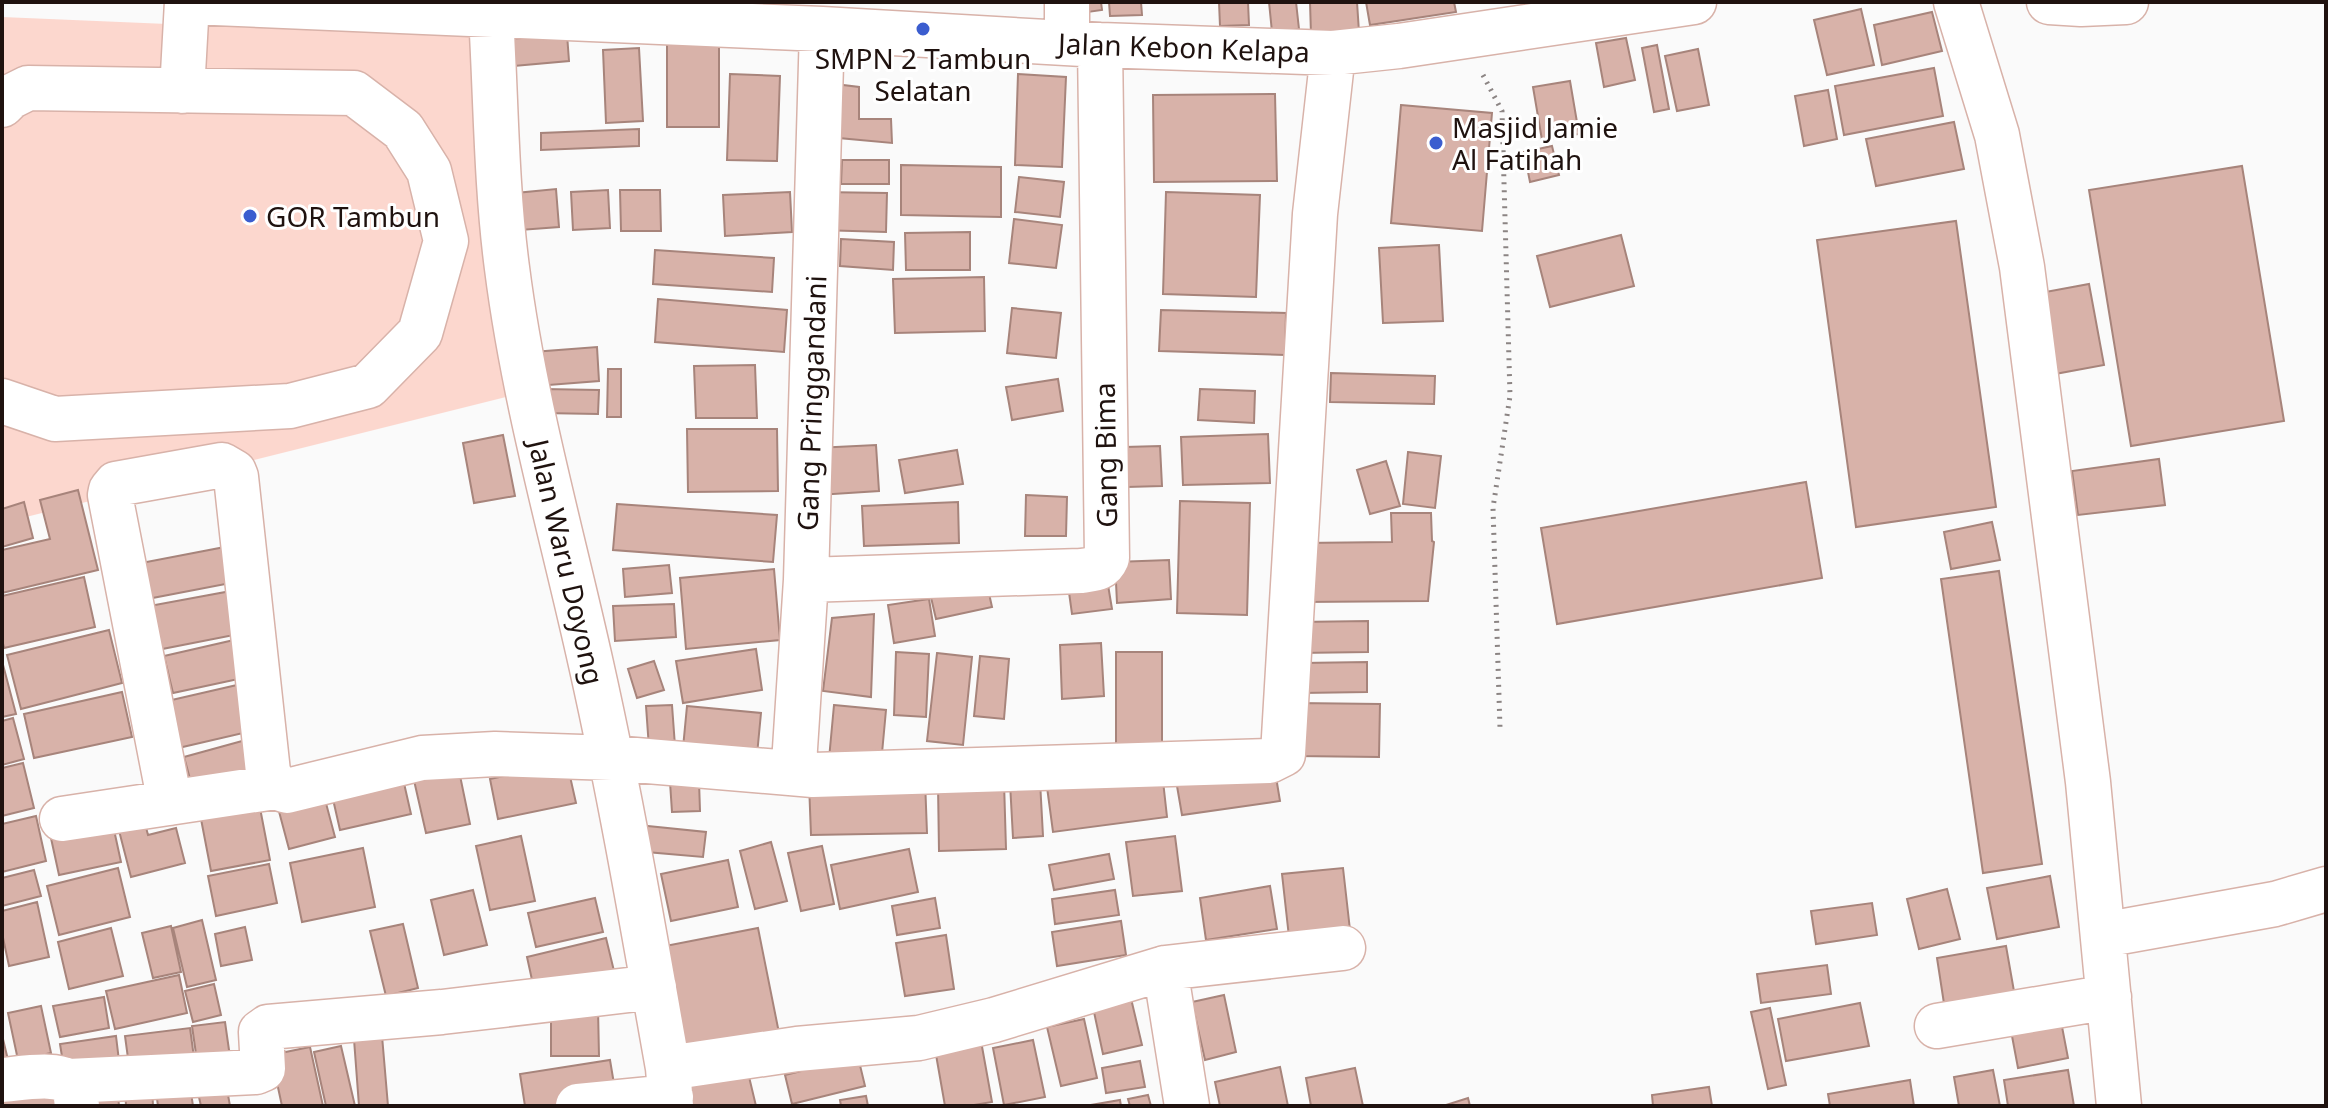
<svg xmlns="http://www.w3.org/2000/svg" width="2328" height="1108" font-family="'Noto Sans',sans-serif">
<rect width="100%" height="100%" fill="#fafafa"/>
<!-- pitch -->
<path fill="#fcd7ce" d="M2,17l476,20 40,357 -516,129z"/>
<!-- building -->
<path fill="#d8b2a9" stroke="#a7847b" stroke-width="2" d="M1086,2h15l1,8 -14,2z
M1109,2h32l1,13 -32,1z
M1219,2h29l1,23 -29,1z
M1269,2h27l3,27 -27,3z
M1310,2h47l2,30 -48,3z
M1366,2h88l2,10 -86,13z
M1861,9l13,56 -47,10 -13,-55z
M1932,12l10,39 -60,14 -8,-40z
M667,31l52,1v95h-52z
M567,34l2,27 -66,6 -3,-27z
M1626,38l9,42 -31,7 -8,-44z
M1657,45l12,64 -15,3 -12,-64z
M639,48l4,73 -37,2 -3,-73z
M1698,49l11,56 -32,6 -12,-55z
M1934,68l9,48 -99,19 -9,-49z
M730,74l50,2 -3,85 -50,-1z
M1018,74l48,3 -4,90 -47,-2z
M1570,81l9,53 -37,6 -9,-53z
M835,84l24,3v32h32l1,24 -64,-6z
M1828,90l9,49 -33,7 -9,-50z
M1275,94l2,87 -123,1 -1,-87z
M1401,105l91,8 -10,118 -91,-8z
M1954,122l10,47 -88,17 -10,-47z
M639,129v17l-98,4v-17z
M1552,146l7,29 -29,7 -6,-30z
M842,160h47v24h-48z
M901,165l100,2v50l-100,-2z
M2242,166l42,255 -153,25 -42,-256z
M1019,177l45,5 -4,35 -45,-5z
M556,189l3,38 -39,3 -4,-37z
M608,190l2,38 -37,2 -2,-38z
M620,190h40l1,41h-40z
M790,192l2,40 -67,4 -2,-41z
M820,192l67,1 -1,39 -67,-2z
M1166,192l94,3 -4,102 -93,-3z
M1014,219l48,6 -6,43 -47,-5z
M1956,221l40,286 -140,20 -39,-287z
M970,232v38h-64l-1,-37z
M1621,235l13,51 -84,21 -13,-51z
M841,239l53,3 -1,28 -53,-4z
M1439,245l4,76 -60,2 -4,-75z
M655,250l119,8 -2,34 -119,-8z
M984,277l1,54 -90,2 -2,-54z
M2089,284l15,81 -49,9 -15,-81z
M658,299l129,11 -3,42 -129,-10z
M1012,308l49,5 -5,45 -49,-5z
M1161,310l125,3 -1,42 -126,-4z
M597,347l2,34 -63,5 -3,-34z
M755,365l2,53h-61l-2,-52z
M608,369h13v48h-14z
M1331,373l104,3 -1,28 -104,-2z
M1058,379l5,32 -51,9 -6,-33z
M543,389l56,1 -1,24 -56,-1z
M1200,389l55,2 -1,32 -56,-3z
M687,429h90l1,62 -90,1z
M1268,434l2,49 -87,2 -2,-48z
M503,435l12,61 -41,7 -11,-60z
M876,445l3,46 -61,4 -2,-47z
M1160,446l2,40 -35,1 -2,-40z
M957,450l6,34 -58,9 -6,-33z
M1408,452l33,4 -6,52 -32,-4z
M2159,459l6,46 -87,10 -6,-44z
M1386,461l14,45 -30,8 -13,-44z
M1806,482l16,96 -265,46 -16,-96z
M78,490l20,80 -96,23v-43l48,-11 -10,-39z
M1026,495l41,2 -1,39h-41z
M1180,501l70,2 -3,112 -70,-2z
M24,502l9,36 -31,9v-38z
M958,502l1,41 -95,3 -2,-40z
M617,504l160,11 -4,47 -160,-12z
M1391,513h40l1,28 2,1 -6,59 -125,1 -1,-59 90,-1z
M1992,522l8,38 -49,9 -7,-37z
M230,546l6,36 -94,18 -6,-36z
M1169,560l2,39 -54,4 -2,-41z
M669,565l3,28 -47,4 -2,-28z
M774,569l6,71 -94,9 -6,-71z
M1999,571l43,293 -59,9 -42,-294z
M1106,573l6,36 -40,5 -5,-36z
M84,577l11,50 -91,21 -2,-9v-43z
M986,580l6,27 -56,12 -6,-26z
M231,591l8,43 -87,17 -8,-44z
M929,599l6,37 -41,7 -6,-38z
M674,604l2,33 -61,4 -2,-35z
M874,614l-3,83 -48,-6 9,-73z
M1368,621v31l-69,1 -1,-31z
M109,630l13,53 -101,26 -14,-54z
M234,640l9,38 -70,15 -9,-37z
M1101,643l3,53 -42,3 -2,-54z
M756,649l6,41 -79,13 -7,-42z
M896,652l33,2 -3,63 -32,-2z
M1116,652h46v97h-46z
M937,653l35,4 -9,88 -36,-4z
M980,656l29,3 -5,60 -30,-3z
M2,661l14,53 -14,3z
M654,661l10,29 -27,8 -9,-29z
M1367,662v30l-65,1v-30z
M250,682l10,47 -86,20 -11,-47z
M122,692l10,45 -98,21 -10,-44z
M1297,703l83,1 -1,53 -83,-1z
M672,705l3,41 -26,2 -3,-42z
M834,705l52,5 -5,54 -52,-5z
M687,706l74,7 -4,42 -74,-7z
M13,718l11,41 -22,6v-44z
M253,738l11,40 -69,19 -11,-40z
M23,763l11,45 -32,8v-48z
M567,763l9,40 -78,16 -8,-40z
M458,766l12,58 -44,9 -13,-57z
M401,770l10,44 -71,16 -10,-44z
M1275,771l5,30 -98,14 -5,-29z
M1162,772l5,45 -114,15 -6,-45z
M925,780l2,53 -116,2 -2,-52z
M699,781l1,30 -28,1 -2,-30z
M1040,781l3,55 -30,2 -3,-55z
M1004,782l2,67 -67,2 -1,-66z
M323,792l12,45 -46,12 -12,-45z
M260,808l10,52 -59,11 -10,-52z
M142,812l6,23 28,-7 9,35 -54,14 -15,-58z
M36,816l10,45 -44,11v-48z
M111,816l10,46 -62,13 -10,-46z
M638,825l68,7 -3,25 -68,-6z
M521,836l14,65 -45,9 -14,-64z
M1175,836l7,55 -49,5 -7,-54z
M771,842l16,59 -32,8 -15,-58z
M822,846l12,58 -33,7 -13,-58z
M363,848l12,59 -73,15 -12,-59z
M909,849l9,43 -78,17 -9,-44z
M1109,854l5,25 -60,11 -5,-25z
M728,860l10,47 -67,14 -10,-47z
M269,864l8,39 -61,13 -8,-40z
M118,868l12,49 -71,18 -12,-49z
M1343,868l7,62 -61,7 -7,-63z
M34,870l7,26 -39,10v-28z
M2050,876l9,51 -62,12 -10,-51z
M1270,886l7,43 -71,11 -6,-42z
M1947,889l13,50 -41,10 -12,-50z
M473,890l14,55 -43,10 -13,-55z
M1115,890l4,25 -64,9 -3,-25z
M595,898l8,34 -67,15 -8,-34z
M935,898l5,30 -43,7 -5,-29z
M37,902l12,55 -40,9 -7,-33v-22z
M1872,903l5,32 -61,9 -5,-33z
M202,920l14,60 -29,7 -14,-59z
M1121,921l5,34 -69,11 -5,-34z
M403,924l15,64 -32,8 -16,-65z
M171,926l10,46 -28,6 -11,-45z
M245,927l7,33 -31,6 -6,-32z
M111,928l12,48 -54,13 -11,-47z
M758,928l22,110 -104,21 -21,-111z
M946,935l8,54 -49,7 -9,-53z
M606,938l8,33 -80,18 -7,-32z
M2006,946l9,51 -70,13 -8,-52z
M1827,965l4,29 -70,9 -4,-29z
M179,975l8,38 -72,16 -9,-38z
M214,984l7,31 -28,7 -8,-31z
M1129,990l13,55 -39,9 -12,-56z
M1224,995l12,57 -31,8 -13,-58z
M104,997l5,31 -49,9 -7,-31z
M1860,1003l9,43 -83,15 -8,-42z
M41,1006l10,47 -33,7 -10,-47z
M551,1008h47l1,48h-48z
M1770,1008l16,77 -18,4 -17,-77z
M2059,1011l9,47 -50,10 -9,-48z
M1084,1019l13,59 -36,8 -14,-59z
M225,1022l6,42 -33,4 -6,-42z
M381,1024l7,82h-29l-6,-80z
M190,1028l5,37 -65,8 -5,-37z
M2,1035l6,25 -6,1z
M116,1036l3,25 -55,8 -4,-25z
M1033,1040l12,57 -41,8 -11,-57z
M981,1041l11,61 -24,4h-23l-10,-57z
M341,1046l14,60h-29l-12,-54z
M310,1047l13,59h-41l-11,-51z
M858,1057l7,29 -73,18 -7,-29z
M610,1060l6,36 -65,10h-26l-5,-32z
M745,1060l11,46h-67l-7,-31z
M1140,1061l5,26 -39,6 -4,-25z
M1280,1067l8,39h-68l-5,-24z
M1355,1068l8,38h-52l-5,-28z
M1993,1070l7,36h-41l-5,-29z
M2068,1070l6,36h-66l-4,-26z
M225,1078l5,28h-29l-5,-22z
M189,1079l4,27h-35l-3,-22z
M1910,1080l4,26h-84l-2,-12z
M117,1085l2,21h-26z
M125,1085h27l1,21h-27z
M54,1087l2,19h-54v-17z
M1709,1087l3,19h-59l-1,-11z
M1148,1095l3,11h-21l-2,-7z
M866,1096l2,10h-27l-1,-6z
M1468,1098l2,8h-27z
M1120,1100l1,6h-36z"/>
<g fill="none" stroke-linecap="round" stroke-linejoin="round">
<!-- minor casing -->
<g stroke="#d8b2a9" stroke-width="47">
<path id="minor" d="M191,2l631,27 278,16 233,8 66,-7 295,-44
M1956,2l41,133 25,132 66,515 31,324
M2049,2l32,2 45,-2
M491,15c5,84 5,170 16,253 17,134 55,265 84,396 30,134 53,269 77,404l3,38
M1067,42v-40
M182,91l5,-89
M2,105l8,-8 18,-9 326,5 49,37 26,41 17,70 -26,92 -52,53 -78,20 -235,13 -53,-18
M806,580l275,-9c12,-2 21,-1 26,-13l-7,-513
M802,774l-8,-10 12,-184 16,-551
M170,803l-60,-308 1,-5 5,-6 106,-19 12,7 2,5 32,295 7,15
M62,819l213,-32 12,4 135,-33 73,-4 117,4 201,17 456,-14 14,-7 32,-540 18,-161
M2103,935l172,-31 51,-15
M1165,968l22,138
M1937,1026l172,-29
M668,1068l129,-19 122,-11 75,-18 171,-52 178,-20
M2,1080c16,-1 62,-10 71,6 3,6 3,14 4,20
M69,1081l187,-9 7,-3 -2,-37 7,-5 174,-15 212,-25
M578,1106l93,-9"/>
</g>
<!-- path -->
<path stroke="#8b8483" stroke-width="5" stroke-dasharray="2 6" stroke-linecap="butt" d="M1483,75l19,36 8,285 -17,112 7,220"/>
<!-- minor -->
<use href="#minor" stroke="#fff" stroke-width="44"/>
</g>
<!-- markers -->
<g fill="#3b5dcf" stroke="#fff" stroke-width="3">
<circle cx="923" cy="29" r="8"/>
<circle cx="1436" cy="143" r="8"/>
<circle cx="250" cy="216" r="8"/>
</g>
<g text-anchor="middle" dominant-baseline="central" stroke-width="6" stroke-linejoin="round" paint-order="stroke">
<!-- street labels -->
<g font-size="28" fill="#1f120f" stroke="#fff">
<text transform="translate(1184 47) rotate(2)">Jalan Kebon Kelapa</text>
<text transform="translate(811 403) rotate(-88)">Gang Pringgandani</text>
<text transform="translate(1105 455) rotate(-91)">Gang Bima</text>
<text transform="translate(567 562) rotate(77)">Jalan Waru Doyong</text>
</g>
<!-- poi labels -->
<g font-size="28" fill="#1f120f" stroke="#fff" text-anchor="start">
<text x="923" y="58" text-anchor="middle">SMPN 2 Tambun<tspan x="923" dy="32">Selatan</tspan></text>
<text x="1452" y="127">Masjid Jamie<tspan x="1452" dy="32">Al Fatihah</tspan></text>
<text x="266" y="216">GOR Tambun</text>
</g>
</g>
<!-- border -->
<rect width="2328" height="1108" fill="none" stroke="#1f120f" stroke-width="8"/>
</svg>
